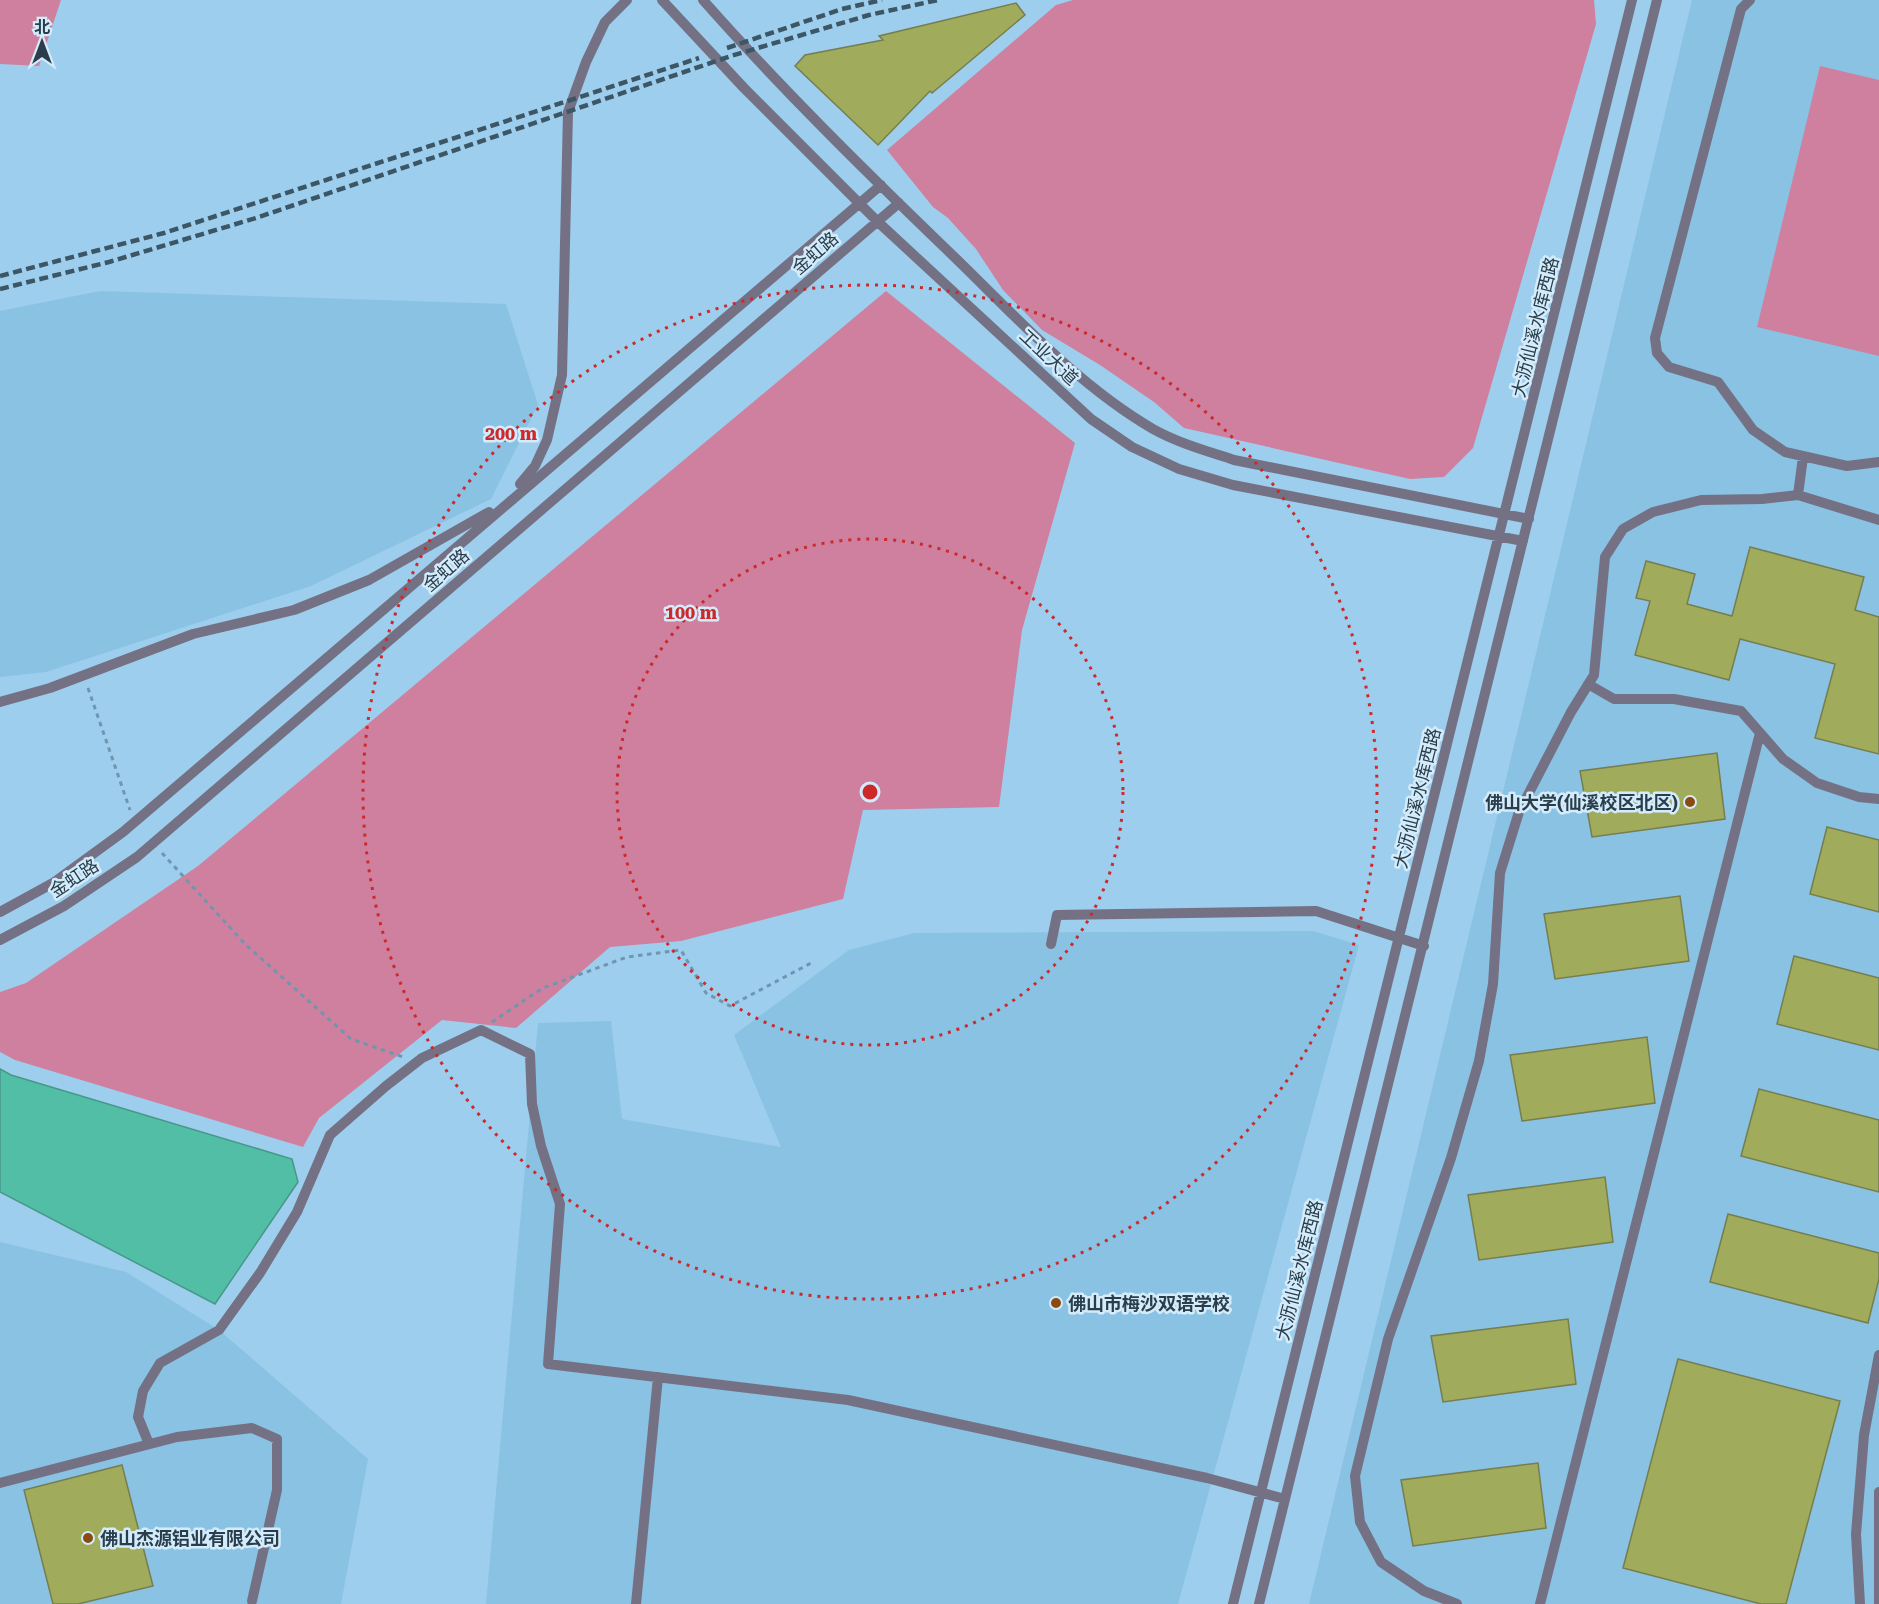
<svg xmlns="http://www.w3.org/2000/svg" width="1879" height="1604" font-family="'Roboto Serif','Noto Sans SC',serif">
<rect width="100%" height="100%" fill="#9dceed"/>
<!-- built -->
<path fill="#8ac2e4" d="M1692,0h187v1604h-570z
M100,291l406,13 32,101 -47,94 -180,87 -265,86 -46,5v-366z
M1313,931l46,14 -181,659h-692l52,-581 73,-2 11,98 159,28 -47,-112 115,-85 65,-17z
M0,1242l126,30 93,58 149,129 -27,145h-341z"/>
<!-- green -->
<path fill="#ce809e" d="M0,0h61l-22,66 -39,-2z
M1073,0h521l2,24 -123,424 -29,29 -34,2 -226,-51 -30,-26 -54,-37 -58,-35 -39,-40 -27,-41 -28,-31 -15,-11 -46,-57 169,-145z
M1820,66l59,14v276l-122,-29z
M886,291l189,152 -53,187 -23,177 -136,3 -20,89 -162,42 -71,6 -94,81 -74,-8 -123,98 -16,29 -288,-87 -15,-8v-60l26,-9 172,-117z"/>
<!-- water -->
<path fill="#52bea5" stroke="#46988a" stroke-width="1.5" d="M0,1069l11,6 281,84 6,23 -83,122 -215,-112z"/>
<!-- building -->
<path fill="#a0ac5b" stroke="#767d4f" stroke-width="1.5" d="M1016,3l9,12 -93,78 -2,-2 -52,54 -83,-79 10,-11 78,-15 -4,-4z
M1750,547l114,30 -9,33 24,7v137l-64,-16 20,-74 -95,-25 -11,41 -94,-25 15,-54 -14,-3 10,-37 49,13 -8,30 45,12z
M1717,753l8,66 -133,18 -12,-66z
M1827,827l52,13v72l-69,-18z
M1680,896l9,65 -134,18 -11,-65z
M1794,956l85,22v72l-102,-26z
M1647,1037l8,66 -133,18 -12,-66z
M1759,1089l120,31v72l-138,-36z
M1605,1177l8,65 -134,18 -11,-65z
M1728,1214l151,39v26l-11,44 -158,-41z
M1568,1319l8,65 -133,18 -12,-66z
M1678,1359l162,42 -54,203h-25l-138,-36z
M1538,1463l8,65 -133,18 -12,-66z
M122,1465l31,121 -75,18h-25l-29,-114z"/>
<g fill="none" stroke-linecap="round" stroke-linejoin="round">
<!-- path -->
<path stroke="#7096ae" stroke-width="3" stroke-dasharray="4.5 4.5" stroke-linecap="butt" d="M88,688l42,122
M162,853l84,92 105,94 52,18
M492,1022l51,-34 84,-31 54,-7 25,43 24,13 81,-43"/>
<!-- minor -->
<path stroke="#757184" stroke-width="10" d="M662,0l82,88 134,134 213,197 41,28 47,22 54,16 290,56
M703,0c76,86 158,167 241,247 66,63 130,136 209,182 25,14 54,22 81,31l295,59
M1750,0l-9,9 -86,329 2,15 12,14 49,15 35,48 32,22 62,14 32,-4
M520,484l15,-18 12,-26 15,-65 6,-263 18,-50 19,-40 22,-22
M1798,495l5,-38
M1588,684l26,15h60l67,12 42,48 34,24 42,14 20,2
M0,702l50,-14 143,-54 101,-24 75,-30 120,-68
M0,912l53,-29 70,-51 758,-647
M0,940l64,-34 73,-49 762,-654
M1051,944l6,-29 259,-4 108,35
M149,1444l-11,-27 5,-26 17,-28 59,-33 41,-57 37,-61 33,-77 56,-49 36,-28 59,-28 49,24 2,50 9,42 19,58 -12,160 300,36 359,78 78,21
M0,1483l177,-46 75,-9 25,11v51l-25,111
M636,1604l22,-227
M1233,1604l399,-1604
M1259,1604l398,-1604
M1457,1604l-33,-13 -43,-29 -21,-40 -5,-46 33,-137 63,-181 28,-97 14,-77 7,-111 19,-61 52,-100 23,-37 11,-118 18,-28 30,-17 48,-12 61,-1 36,-4 81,25
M1540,1604l220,-871
M1860,1604l-4,-70 8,-99 15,-80
M1879,1604v-112"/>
<!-- rail -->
<path stroke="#3c5665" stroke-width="4.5" stroke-dasharray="9 4.5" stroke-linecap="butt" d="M727,48l115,-39 40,-9
M0,276l164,-43 535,-175
M0,289l109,-27 147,-44 475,-162 138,-41 69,-15"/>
</g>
<!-- distance rings -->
<g fill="none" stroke="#cd292a" stroke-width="3" stroke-dasharray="3 6">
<circle cx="870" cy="792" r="253"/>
<circle cx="870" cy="792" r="507"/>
</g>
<!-- markers -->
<g fill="#8a4a12" stroke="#d3ebfb" stroke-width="2">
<circle cx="1690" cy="802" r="6"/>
<circle cx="1056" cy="1303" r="6"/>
<circle cx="88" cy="1538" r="6"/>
</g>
<g text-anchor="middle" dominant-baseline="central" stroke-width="5" stroke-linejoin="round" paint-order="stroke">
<!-- street labels -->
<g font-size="18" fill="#293e4a" stroke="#d3ebfb">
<text transform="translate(815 253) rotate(-41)">金虹路</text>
<text transform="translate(1535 327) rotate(-76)">大沥仙溪水库西路</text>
<text transform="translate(1049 357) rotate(43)">工业大道</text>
<text transform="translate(446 570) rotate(-41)">金虹路</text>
<text transform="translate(1417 798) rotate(-76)">大沥仙溪水库西路</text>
<text transform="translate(74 878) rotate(-33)">金虹路</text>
<text transform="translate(1299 1270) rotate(-76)">大沥仙溪水库西路</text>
</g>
<!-- poi labels -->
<g font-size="18" font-weight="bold" fill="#293e4a" stroke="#d3ebfb" text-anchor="start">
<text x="1678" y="802" text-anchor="end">佛山大学(仙溪校区北区)</text>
<text x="1068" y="1303">佛山市梅沙双语学校</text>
<text x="100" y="1538">佛山杰源铝业有限公司</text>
</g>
</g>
<circle cx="870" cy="792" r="9" fill="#cd292a" stroke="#d3ebfb" stroke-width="3"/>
<g font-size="18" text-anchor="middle" font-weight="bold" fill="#cd292a" stroke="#d3ebfb" stroke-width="5" stroke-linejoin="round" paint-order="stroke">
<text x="511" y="440">200 m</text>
<text x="691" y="619">100 m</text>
</g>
<!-- north arrow -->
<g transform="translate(42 42)" stroke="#d3ebfb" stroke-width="4.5" paint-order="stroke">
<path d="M0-4.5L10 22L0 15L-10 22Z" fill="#293e4a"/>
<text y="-9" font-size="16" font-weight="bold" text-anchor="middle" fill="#293e4a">北</text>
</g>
</svg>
